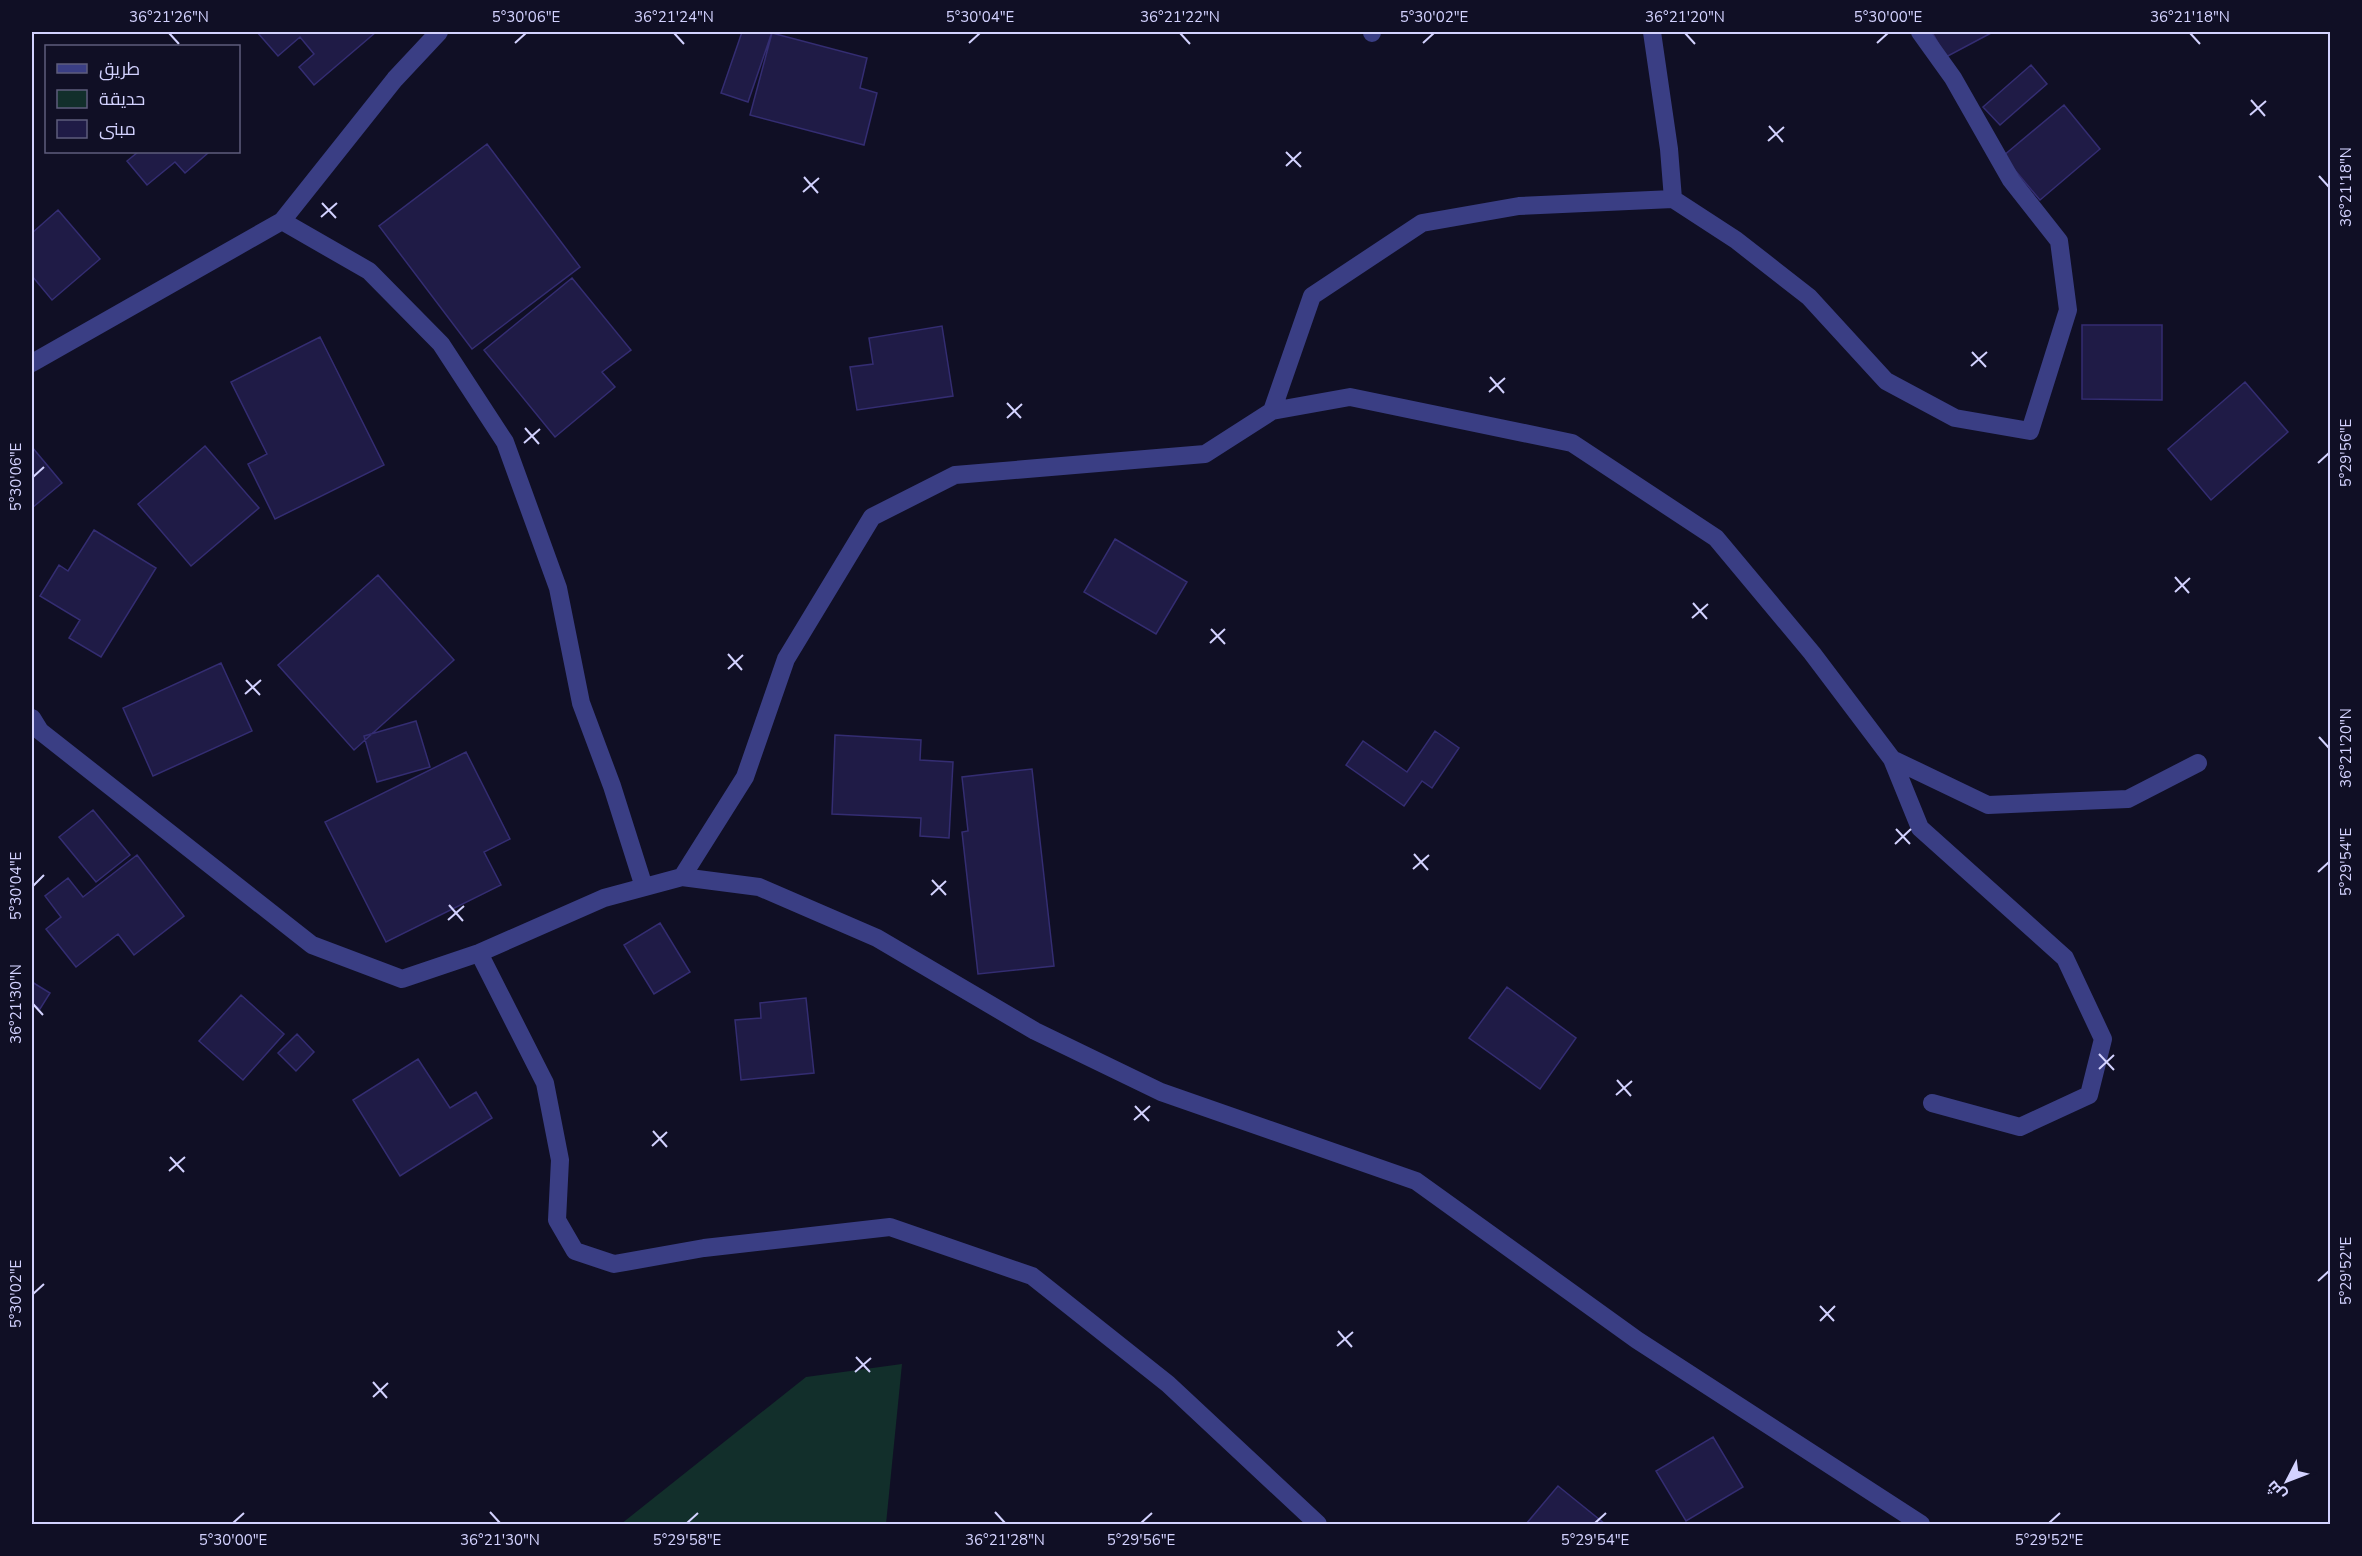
<svg xmlns="http://www.w3.org/2000/svg" width="2362" height="1556" font-family="'Nunito Sans',Cairo,sans-serif">
<rect width="100%" height="100%" fill="#100f25"/>
<!-- green -->
<path fill="#122f2b" d="M902,1364l-16,160h-265l185,-147z"/>
<!-- building -->
<path fill="#1f1b46" stroke="#342d72" stroke-width="1.5" d="M257,32h119l-62,53 -15,-18 15,-13 -14,-17 -22,19z
M742,32h30l-24,70 -27,-9z
M1932,32h61l-47,25z
M772,33l95,25 -7,30 17,5 -13,52 -114,-30z
M2031,65l16,19 -47,41 -17,-18z
M2064,105l36,44 -60,51 -37,-44z
M487,144l93,123 -108,82 -93,-123z
M138,152h69l1,1 -23,20 -10,-11 -28,23 -20,-24z
M58,210l42,49 -48,41 -20,-24v-43z
M572,278l59,72 -29,22 13,15 -60,50 -71,-87z
M2082,325h80v75l-80,-1z
M942,326l11,70 -96,14 -7,-43 23,-3 -4,-26z
M320,337l64,128 -109,54 -27,-55 19,-10 -36,-72z
M2245,382l43,50 -77,68 -43,-51z
M205,446l54,62 -68,58 -53,-62z
M32,447l30,36 -30,25z
M94,530l62,38 -55,89 -32,-19 11,-18 -40,-24 19,-31 9,6z
M1115,539l72,43 -31,52 -72,-42z
M378,575l76,85 -100,90 -76,-85z
M221,663l31,68 -99,45 -30,-68z
M416,721l14,46 -53,15 -13,-46z
M1435,731l24,17 -27,40 -10,-7 -18,25 -58,-41 17,-24 44,31z
M835,735l86,5 -1,20 33,2 -4,76 -29,-2 1,-18 -89,-4z
M466,752l44,87 -26,13 17,33 -115,57 -61,-120z
M1032,769l22,197 -76,8 -16,-142 6,-1 -6,-54z
M93,810l37,45 -34,27 -37,-45z
M137,855l47,61 -50,39 -16,-21 -42,33 -30,-38 15,-12 -16,-21 23,-18 15,19z
M660,923l30,49 -36,22 -30,-49z
M32,982l18,11 -10,16 -8,-6z
M1507,987l69,51 -36,51 -71,-51z
M241,995l43,39 -41,46 -44,-39z
M806,998l8,75 -73,7 -6,-60 26,-2 -1,-15z
M297,1034l17,18 -18,19 -18,-18z
M418,1059l32,49 26,-16 16,26 -92,58 -47,-76z
M1713,1437l30,50 -57,34 -30,-50z
M1558,1486l47,38h-79z"/>
<g fill="none" stroke-linecap="round" stroke-linejoin="round">
<!-- street -->
<path stroke="#3a3e84" stroke-width="18" d="M1372,32v1
M1673,199l63,41 73,57 77,84 69,37 75,13 38,-121 -9,-69 -48,-61 -58,-102 -33,-46
M282,221l87,50 72,73 64,98 53,146 23,115 31,83 32,101
M32,363l250,-142 113,-142 44,-47
M1272,411l40,-115 110,-73 97,-17 154,-7 -4,-50 -17,-117
M32,718l8,13 272,214 90,34 77,-26 125,-55 78,-21 77,10 118,51 158,93 126,61 255,89 221,159 284,184
M1892,759l28,69 145,130 38,81 -14,56 -69,32 -88,-24
M682,877l63,-100 41,-118 86,-142 83,-42 250,-21 67,-43 78,-14 222,46 144,95 96,115 80,106 96,46 140,-6 70,-36
M479,953l66,130 15,77 -3,60 18,31 39,13 90,-16 186,-21 142,49 136,108 150,140"/>
</g>
<!-- ticks -->
<path fill="none" stroke="#d3d2ff" stroke-width="2" d="M169,33l10,11M674,33l10,11M1180,33l10,11M1685,33l10,11M2190,33l10,11M515,43l11,-10M969,43l11,-10M1423,43l11,-10M1877,43l11,-10M2251,100l14,16M2250,115l16,-14M1769,126l14,16M1768,141l16,-14M1286,152l15,15M1286,166l15,-14M2319,176l10,11M804,177l14,16M803,192l16,-14M322,203l14,15M321,217l16,-14M1972,352l14,15M1971,366l16,-14M1490,377l14,16M1489,392l16,-14M1007,403l14,15M1007,418l15,-14M525,428l14,16M524,443l16,-14M2318,463l11,-10M33,477l11,-10M2175,577l14,16M2175,592l15,-14M1693,603l14,16M1692,618l16,-14M1211,629l14,15M1210,643l15,-14M728,654l14,16M728,669l15,-14M246,680l14,15M245,694l16,-14M2319,737l10,11M1896,829l14,15M1895,844l16,-15M1414,854l14,16M1413,869l16,-14M2318,872l11,-10M932,880l14,15M33,886l11,-11M931,895l15,-14M449,905l14,16M448,920l16,-14M33,1004l10,11M2099,1054l15,16M2099,1069l15,-14M1617,1080l14,16M1616,1095l16,-14M1135,1106l14,15M1134,1120l16,-14M653,1131l14,16M652,1146l15,-14M170,1157l14,15M169,1171l16,-14M2318,1281l11,-10M33,1294l11,-10M1820,1306l14,15M1820,1321l15,-15M1338,1331l14,16M1337,1346l16,-14M856,1357l14,15M855,1372l16,-14M373,1382l14,16M373,1397l15,-14M490,1512l10,11M995,1512l10,11M233,1523l11,-10M687,1523l11,-10M1141,1523l11,-10M1595,1523l11,-10M2049,1523l11,-10"/>
<!-- border -->
<rect width="2362" height="1556" fill="none" stroke="#100f25" stroke-width="66"/>
<!-- legend -->
<rect x="45" y="45" width="195" height="108" fill="#100f25" stroke="#5e5d7c" stroke-width="1.5"/>
<rect x="57" y="64" width="30" height="9" fill="#3a3e84" stroke="#5e5d7c" stroke-width="1.5"/>
<text x="99" y="75" font-size="18" fill="#d3d2ff">طريق</text>
<rect x="57" y="90" width="30" height="18" fill="#122f2b" stroke="#5e5d7c" stroke-width="1.5"/>
<text x="99" y="105" font-size="18" fill="#d3d2ff">حديقة</text>
<rect x="57" y="120" width="30" height="18" fill="#1f1b46" stroke="#5e5d7c" stroke-width="1.5"/>
<text x="99" y="135" font-size="18" fill="#d3d2ff">مبنى</text>
<!-- north arrow -->
<g transform="translate(2287 1481) rotate(228)" stroke="#100f25" stroke-width="4.5" paint-order="stroke">
<path d="M0-4.5L10 22L0 15L-10 22Z" fill="#d3d2ff"/>
<text y="-9" font-size="16" font-weight="bold" text-anchor="middle" fill="#d3d2ff">ش</text>
</g>
<rect x="33" y="33" width="2296" height="1490" fill="none" stroke="#d3d2ff" stroke-width="2"/>
<g font-size="15" text-anchor="middle" fill="#d3d2ff">
<text x="169" y="22">36°21'26"N</text>
<text x="526" y="22">5°30'06"E</text>
<text x="674" y="22">36°21'24"N</text>
<text x="980" y="22">5°30'04"E</text>
<text x="1180" y="22">36°21'22"N</text>
<text x="1434" y="22">5°30'02"E</text>
<text x="1685" y="22">36°21'20"N</text>
<text x="1888" y="22">5°30'00"E</text>
<text x="2190" y="22">36°21'18"N</text>
<text transform="translate(2346 187) rotate(-90)" y="5">36°21'18"N</text>
<text transform="translate(2346 453) rotate(-90)" y="5">5°29'56"E</text>
<text transform="translate(16 477) rotate(-90)" y="5">5°30'06"E</text>
<text transform="translate(2346 748) rotate(-90)" y="5">36°21'20"N</text>
<text transform="translate(2346 862) rotate(-90)" y="5">5°29'54"E</text>
<text transform="translate(16 886) rotate(-90)" y="5">5°30'04"E</text>
<text transform="translate(16 1004) rotate(-90)" y="5">36°21'30"N</text>
<text transform="translate(2346 1271) rotate(-90)" y="5">5°29'52"E</text>
<text transform="translate(16 1294) rotate(-90)" y="5">5°30'02"E</text>
<text x="233" y="1545">5°30'00"E</text>
<text x="500" y="1545">36°21'30"N</text>
<text x="687" y="1545">5°29'58"E</text>
<text x="1005" y="1545">36°21'28"N</text>
<text x="1141" y="1545">5°29'56"E</text>
<text x="1595" y="1545">5°29'54"E</text>
<text x="2049" y="1545">5°29'52"E</text>
</g>
</svg>
